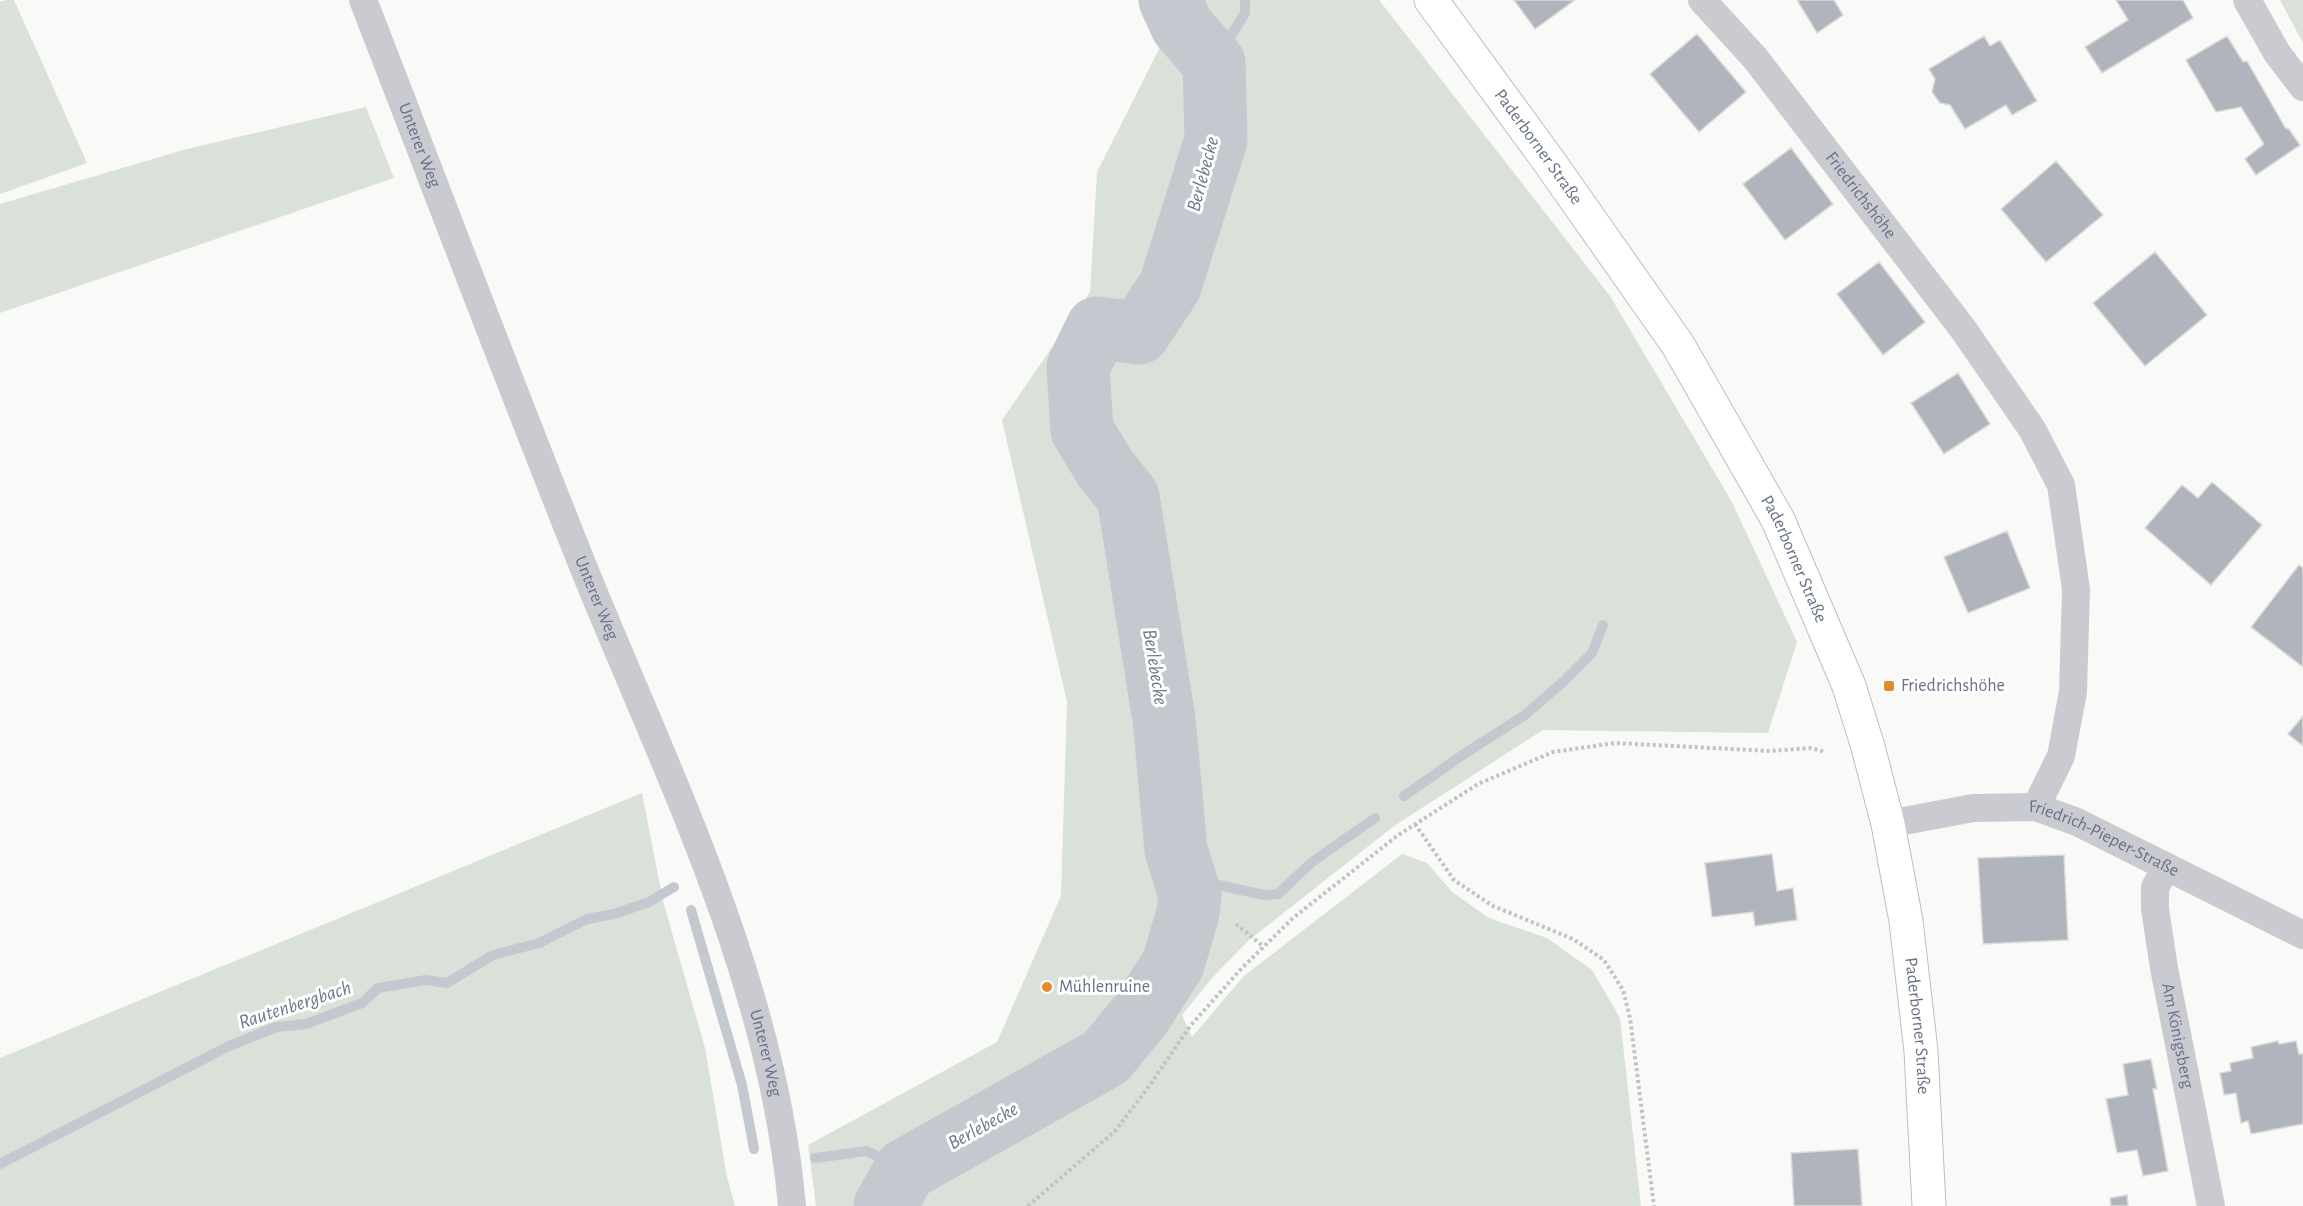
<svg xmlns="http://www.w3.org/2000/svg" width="2303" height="1206" font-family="'Alegreya Sans',sans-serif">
<rect width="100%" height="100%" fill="#f9f9f7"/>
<!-- green -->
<path fill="#d9e1d8" d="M6,0h8l73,163 -87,31v-192z
M1184,0h195l231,296 122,206 65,140 -29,91 -225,-3 -149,96 -145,114 -35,36 -32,39 10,22 52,-61 158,-122 25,9 25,29 37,26 58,20 45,32 28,48 21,188h-825l-8,-61 189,-103 64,-146 6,-194 -65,-282 88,-128 7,-120z
M2280,0h23v43z
M366,107l28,71 -394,135v-109l187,-55z
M642,793l21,108 42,147 22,129 8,29h-735v-148z"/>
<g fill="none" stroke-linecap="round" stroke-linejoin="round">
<!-- stream -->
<path stroke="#c4c9d0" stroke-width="10" d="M1214,63l31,-50v-13
M1404,796l60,-42 61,-39 39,-34 28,-28 11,-28
M1184,872l25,11 55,12 14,-1 34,-32 63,-44
M691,910l51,175 12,64
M815,1158l52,-7 38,19
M0,1164l227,-117 49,-20 30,-3 56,-21 16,-15 48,-8 21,3 46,-28 46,-12 48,-24 27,-5 35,-12 25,-15"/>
<!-- river -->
<path stroke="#c4c9d0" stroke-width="63" d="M885,1206l20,-36 201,-113 35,-43 32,-50 15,-51 2,-18 -14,-45 -12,-131 -36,-222 -23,-29 -23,-38 -4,-63 19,-39 42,5 31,-47 46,-146 -2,-77 -32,-37 -12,-26"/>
</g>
<!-- building -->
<path fill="#b0b4bd" stroke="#dbdbd9" stroke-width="1.5" d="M1514,0h61l-40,29z
M1797,0h37l9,15 -26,18z
M2116,0h67l10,18 -91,55 -17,-26 43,-27z
M1697,34l49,58 -47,40 -49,-58z
M1984,36l6,10 10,-6 37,61 -25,14 -6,-10 -41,24 -15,-24 -10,-2 -8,-11 3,-13 -6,-10z
M2227,36l16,26 4,-1 39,68 2,-1 12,17 -44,30 -11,-16 19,-15 -23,-37 -25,5 -30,-52z
M1791,148l42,56 -48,36 -42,-56z
M2056,161l47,54 -57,47 -45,-53z
M2155,252l52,63 -62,51 -52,-63z
M1879,262l46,60 -42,33 -46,-61z
M1958,373l32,51 -46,30 -33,-51z
M2212,482l50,43 -51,60 -66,-57 37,-43 16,13z
M2007,531l23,57 -62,25 -24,-56z
M2299,565l4,3v99l-52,-40z
M2303,716v30l-15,-12z
M1772,854l5,37 16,-3 4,32 -42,6 -2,-14 -41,5 -7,-54z
M2064,855l4,85 -85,4 -5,-86z
M2278,1041l1,3 17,-3 3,13h4v70l-52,10 -3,-13 -7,2 -5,-30 -12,2 -4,-22 11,-2 -1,-8 23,-5 -2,-11z
M2151,1059l6,30h-4l15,82 -25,5 -6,-26 -20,3 -11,-54 22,-4 -5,-31z
M1858,1149l4,57h-68l-3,-53z
M2127,1195l1,11h-17l-1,-8z"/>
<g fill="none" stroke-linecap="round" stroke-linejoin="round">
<!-- secondary casing -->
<g stroke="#bcbec4" stroke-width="35">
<g id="secondary">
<path id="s5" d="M1431,0l117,160 130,185 100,175 71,166 19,61 20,77 18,97 15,130 8,155"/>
</g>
</g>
<!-- path -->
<path stroke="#c1c2c5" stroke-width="4" stroke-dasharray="3 3" stroke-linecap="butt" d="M1415,824l39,56 39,26 80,33 31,21 19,30 7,28 24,188
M1236,924l28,23
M1028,1206l87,-75 32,-42 44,-64 50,-56 52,-51 104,-82 81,-52 75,-32 62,-9 155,8 41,-3 14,4"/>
<!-- minor -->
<g stroke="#cacbd0" stroke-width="28">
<path id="s1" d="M363,0c74,190 146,382 222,571 84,207 187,410 207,635"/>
<path id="s2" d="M1702,0l53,58 208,271 69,100 29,56 15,104 -3,103 -12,64 -25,51"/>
<path d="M2247,0l30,53 26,34"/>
<path id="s3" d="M1888,824l85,-16 63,-1 41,15 226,113"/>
<path id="s4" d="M2167,867l-12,20v22l9,59 47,238"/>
</g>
<!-- secondary -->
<use href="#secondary" stroke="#fff" stroke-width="33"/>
</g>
<!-- markers -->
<g fill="#e28b2e" stroke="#fff" stroke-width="2">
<rect x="1883" y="680" width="12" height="12" rx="3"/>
<circle cx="1047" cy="987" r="6"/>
</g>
<g text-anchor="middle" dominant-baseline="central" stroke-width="6" stroke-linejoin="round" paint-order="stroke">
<!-- street labels -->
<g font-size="18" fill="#697188" stroke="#fff">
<text stroke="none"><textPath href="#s1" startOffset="156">Unterer Weg</textPath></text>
<text stroke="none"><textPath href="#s5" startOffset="182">Paderborner Straße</textPath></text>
<text stroke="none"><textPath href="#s2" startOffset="252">Friedrichshöhe</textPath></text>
<text stroke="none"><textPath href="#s5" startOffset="668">Paderborner Straße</textPath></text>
<text stroke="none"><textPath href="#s1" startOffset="642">Unterer Weg</textPath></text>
<text stroke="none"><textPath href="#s3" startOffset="224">Friedrich-Pieper-Straße</textPath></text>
<text stroke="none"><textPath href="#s5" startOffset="1154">Paderborner Straße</textPath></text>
<text stroke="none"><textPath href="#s4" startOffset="174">Am Königsberg</textPath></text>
<text stroke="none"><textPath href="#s1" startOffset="1128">Unterer Weg</textPath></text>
</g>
<!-- poi labels -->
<g font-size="18" fill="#697188" stroke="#fff" text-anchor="start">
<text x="1901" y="686">Friedrichshöhe</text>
<text x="1059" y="987">Mühlenruine</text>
</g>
<!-- water labels -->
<g font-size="20" font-style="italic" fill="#69788a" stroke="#fff">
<text transform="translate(1203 174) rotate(-75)">Berlebecke</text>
<text transform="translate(1155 667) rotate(81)">Berlebecke</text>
<text transform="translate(295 1005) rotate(-18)">Rautenbergbach</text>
<text transform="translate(983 1126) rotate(-29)">Berlebecke</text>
</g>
</g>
</svg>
